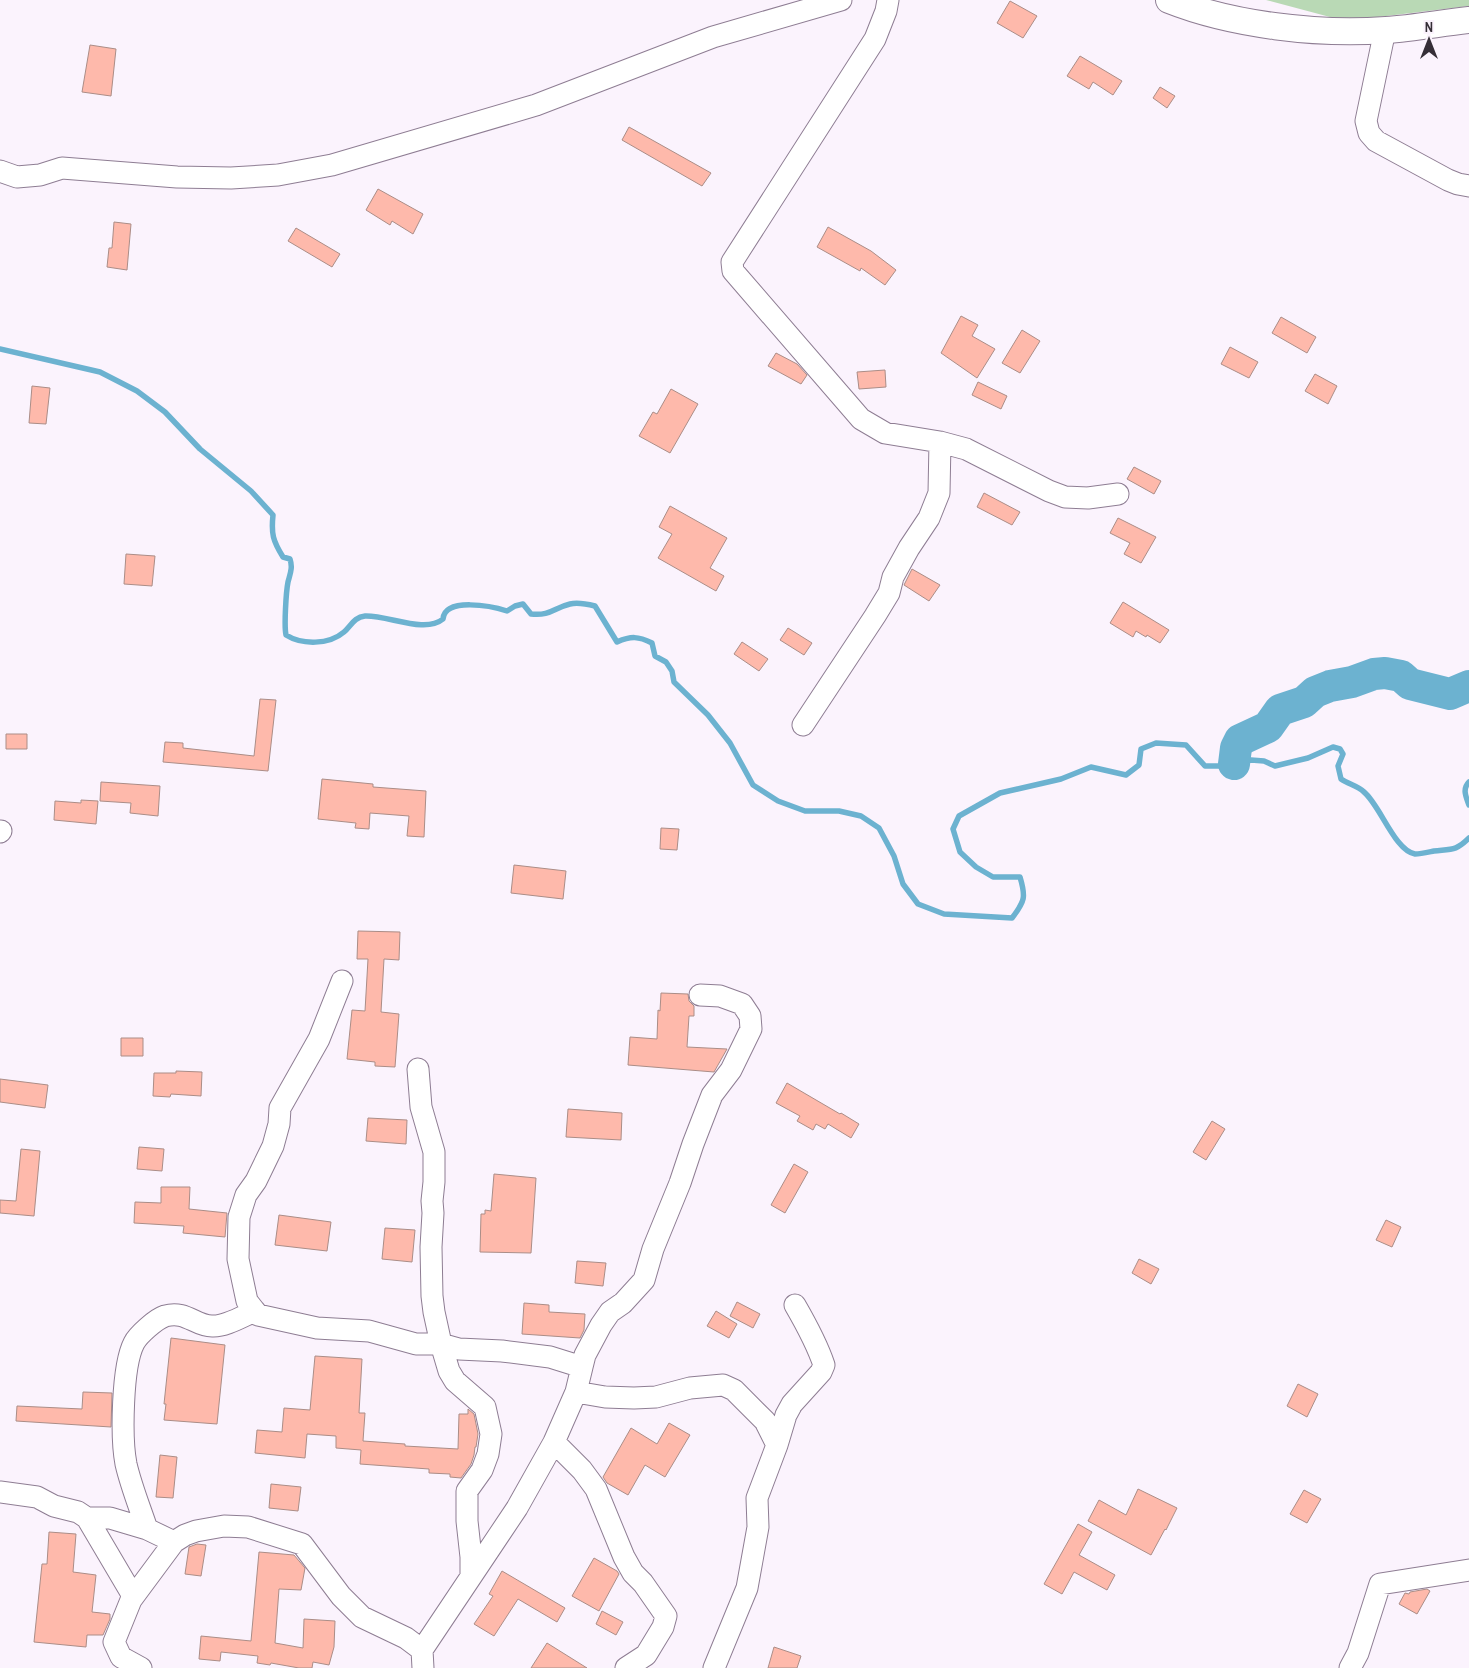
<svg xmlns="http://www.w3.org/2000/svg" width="1469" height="1668" font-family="'Archivo Narrow',sans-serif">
<rect width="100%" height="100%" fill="#fbf3fd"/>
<!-- green -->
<path fill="#b9d9b5" d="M1266,0h203v6l-124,15z"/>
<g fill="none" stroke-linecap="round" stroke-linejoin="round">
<!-- stream -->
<path stroke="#6cb2d0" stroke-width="5.5" d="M0,349l100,23 37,19 28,21 35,37 51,42 22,24c-2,19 0,26 10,42l7,2c3,9 0,15 -2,23 -2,10 -4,44 -2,53 16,10 43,10 58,-3 7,-6 10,-15 21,-16 23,-1 60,18 78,3 2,-22 49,-13 64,-8l8,-5 8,-2 8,10c20,2 22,-6 39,-10 8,-2 17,0 25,2l22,36c14,-6 21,-6 35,1l3,13 11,6 6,9 2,11 34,33 22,28 23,42 25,16 27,10h34l22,5 18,12 15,28 9,28 15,20 26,10 68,4c13,-17 14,-21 8,-41h-27l-17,-10 -16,-15 -7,-23 6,-13 41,-23 61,-14 30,-12 35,8 13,-10 2,-16 15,-6 30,2 19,21h15l31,-6 13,1 11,5 33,-8 25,-11 7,2 3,5 -5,12 3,13c7,5 17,7 23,13 16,13 31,59 51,62 6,0 14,-2 19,-3 18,-2 22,0 35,-13
M1469,782c-7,7 -3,15 0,23"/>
<!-- river -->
<path stroke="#6cb2d0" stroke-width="32" d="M1234,764l2,-16 4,-8 28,-13 12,-17 24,-8 11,-10 15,-6 22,-4 22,-8 11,-1 16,3 9,8 40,10 19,-8"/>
</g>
<!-- building -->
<path fill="#feb9ab" stroke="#ab8d87" d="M1010,1l27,15 -14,22 -26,-15z
M90,45l26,4 -5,47 -29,-4z
M1080,56l42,25 -9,14 -20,-13 -4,7 -22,-13z
M1160,87l15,9 -8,12 -14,-10z
M629,127l82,46 -9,13 -80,-46z
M378,189l45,25 -10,20 -21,-13 -2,4 -24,-15z
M114,222l17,2 -4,46 -20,-3 2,-19h3z
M828,227l43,24 25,19 -11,15 -24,-17 -1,3 -43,-24z
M296,228l44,26 -8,13 -44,-26z
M961,316l17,9 -6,11 23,13 -18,29 -36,-25z
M1281,317l35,20 -9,16 -35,-20z
M1022,330l18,11 -20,32 -18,-10z
M1230,347l28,15 -9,16 -28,-14z
M776,353l21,11 10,11 -6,9 -33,-18z
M885,370l1,17 -27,2 -2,-17z
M1315,374l22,12 -9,18 -23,-13z
M978,382l29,14 -6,13 -29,-14z
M32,386l18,2 -4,36 -17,-1z
M671,389l27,15 -28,49 -31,-17 14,-24 4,2z
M1134,467l27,14 -7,13 -27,-15z
M984,493l36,19 -8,13 -35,-18z
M670,506l57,32 -17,30 14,8 -8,15 -58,-33 14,-24 -13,-7z
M1118,518l38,19 -15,26 -17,-9 6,-11 -20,-10z
M126,554l29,2 -3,30 -28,-2z
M912,569l28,16 -11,16 -25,-16z
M1123,602l46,28 -9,13 -13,-8 -1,2 -10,-6 -3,6 -23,-14z
M788,628l24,15 -8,12 -24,-15z
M742,642l26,17 -9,12 -25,-17z
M260,699l16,1 -8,71 -105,-9 2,-20 18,1v5l71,8z
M6,734h21v15h-21z
M322,779l51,5v3l53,4 -2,46 -17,-1 2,-20 -39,-3 -1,16 -14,-1 1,-5 -38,-4z
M101,782l59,4 -2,30 -28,-3 1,-10 -31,-2z
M81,800l17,1 -2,23 -42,-4 1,-19 26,2z
M661,828l18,1 -2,21 -17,-1z
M514,865l52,6 -3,28 -52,-6z
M358,931l42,1 -1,28 -15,-1 -3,53 18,2 -4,53 -20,-1v-4l-28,-3 5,-49 13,1 3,-52h-11z
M661,993l27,1 1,7 5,5v10h-5l-2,31 40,2 -13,23 -86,-7 2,-28 27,2 1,-29 2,1z
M121,1038h22v18h-22z
M176,1071l26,1 -1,24 -30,-2 -1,3 -17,-1 1,-23h22z
M0,1079l48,6 -3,23 -45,-6z
M787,1083l53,31 1,-1 18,11 -8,14 -23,-14 -3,5 -9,-5 -3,6 -16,-9 3,-5 -24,-13z
M568,1109l54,4 -1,27 -55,-3z
M368,1118l39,2 -1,24 -40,-3z
M1212,1121l13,8 -19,31 -13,-8z
M139,1147l25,2 -2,22 -25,-2z
M21,1149l19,2 -6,65 -34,-3v-13l16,1z
M794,1164l14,8 -23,41 -14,-8z
M494,1174l42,4 -5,75 -51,-1 1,-38h4v-4l6,1z
M161,1187h29l-1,22 38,4 -2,24 -42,-4 1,-7 -50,-3 1,-21 26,1z
M279,1215l52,7 -4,29 -52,-6z
M1386,1220l15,7 -9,20 -16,-7z
M385,1228l30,2 -3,32 -30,-3z
M1139,1259l20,10 -8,15 -19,-11z
M577,1261l29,2 -3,23 -28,-3z
M737,1302l23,12 -7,14 -23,-12z
M524,1303l25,2v7l36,2 -1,16 -4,8 -58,-4z
M716,1311l21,13 -8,14 -22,-12z
M171,1338l54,7 -8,79 -53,-4 2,-16h-2z
M315,1356l47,3 -3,54h6l-2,28 42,3v2l53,3 1,-35h9v-5l6,5 4,20 -2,13h-1l-1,8 -3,9 -10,14 -11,-1v-3l-21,-1v-4l-69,-5 1,-14 -25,-2v-12l-29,-2 -2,24 -50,-5 2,-23 25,2 2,-24 26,2z
M1298,1384l20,10 -11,23 -20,-11z
M83,1392l29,1 -1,34 -95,-6 1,-15 65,3z
M669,1423l21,12 -25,42 -20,-12 -17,30 -21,-12 -4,-6 28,-49 26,16z
M160,1455l17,2 -4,41 -17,-1z
M271,1484l30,3 -3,24 -29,-3z
M1138,1489l39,19 -11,22 -1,-1 -14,26 -63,-34 11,-21 27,15z
M1304,1490l17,9 -14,24 -17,-9z
M1078,1524l14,8 -13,23 36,20 -8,15 -33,-18 -12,22 -18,-10z
M49,1532l27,2 -3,38 23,3 -4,37 18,2v5l-7,16h-16l-1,12 -52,-5 8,-78h5z
M197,1544l9,1 -5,31 -16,-2 4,-27z
M259,1552l35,3 11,13 -4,22 -22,-1 -4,54 28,5 1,-29 31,2 -1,26 -5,18 -16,-3 -1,6h-13l-28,-5 -1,2 -13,-2 1,-7 -37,-4 -1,9 -21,-2 2,-23 50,5z
M594,1558l23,13 2,3 -20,37 -27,-15z
M502,1571l63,37 -8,14 -39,-23 -24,37 -20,-12 19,-28 -4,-2z
M1427,1589l3,2 -13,23 -18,-10 6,-11 4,1 1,-2z
M602,1611l21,11 -7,13 -20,-11z
M547,1643l40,25h-56z
M774,1647l27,9 -4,12h-29z"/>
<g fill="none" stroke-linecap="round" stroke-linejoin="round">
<!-- minor casing -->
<g stroke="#8e7d93" stroke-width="23">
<path id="minor" d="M888,0l-2,11 -11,28 -143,223 1,9 128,148 24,14 55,9 26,7 83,42 16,6 23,1 30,-4
M1385,30l-19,91 3,12 7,8 72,39 10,4 11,2
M0,171l17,6 23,-2 22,-7 115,9 54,1 47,-3 54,-10 204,-60 177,-68 128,-37
M803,725l72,-109 14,-23 4,-16 16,-29 20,-30 10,-25 1,-51
M0,832l1,-1
M342,981l-23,58 -39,69 -1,16 -6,22 -17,35 -10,14 -7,22 -1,42 9,42 11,14 59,13 52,3 47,13h25l18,5 43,2 48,6 32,10 -6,25 -22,50
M418,1069l3,38 13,45v30l-2,19 1,12 -2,34 1,49 2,16 7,32 8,27 6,10 30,26 6,27 -3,20 -6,16 -15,21v30l4,36v20
M582,1367l3,-12 16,-30 9,-13 13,-9 21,-23 9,-31 27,-66 13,-39 19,-49 19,-25 20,-41 -1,-13 -8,-12 -22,-8 -20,-1
M576,1392l29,5 29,1 22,-1 34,-9 33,-3 11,5 31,31 12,24
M0,1492l37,5 17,9 24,6 9,6 46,78
M87,1518h23l37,11
M174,1542l-27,-13c-7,-21 -16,-43 -21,-65 -5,-26 -4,-98 8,-121 4,-8 22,-24 31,-27 21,-6 30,10 47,10 13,1 31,-10 43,-15
M141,1668l-20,-11 -7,-15 17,-42 43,-58 11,-7 11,-4 28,-5 24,1 54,17 39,52 21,21 44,21 16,12
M423,1668l-1,-18 95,-142 37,-66 28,28 14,19 28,68 9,16 10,10 23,33 -3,11 -17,28 -20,13
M714,1668l33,-80 11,-61 -1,-29 20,-53 9,-30 6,-11 29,-32 3,-7c-7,-21 -18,-41 -29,-60
M1350,1668l8,-15 22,-69 89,-14"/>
</g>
<!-- tertiary casing -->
<g stroke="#8e7d93" stroke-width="28">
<path id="tertiary" d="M1169,0c63,25 149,35 217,30 28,-2 55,-7 83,-10"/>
</g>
<!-- minor -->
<use href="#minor" stroke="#fff" stroke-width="21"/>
<!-- tertiary -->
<use href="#tertiary" stroke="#fff" stroke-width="26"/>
</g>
<!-- north arrow -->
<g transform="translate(1429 40)" stroke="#fbf3fd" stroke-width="4" paint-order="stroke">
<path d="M0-4L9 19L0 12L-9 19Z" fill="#352e37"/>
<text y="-8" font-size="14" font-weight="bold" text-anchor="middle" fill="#352e37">N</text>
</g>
</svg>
